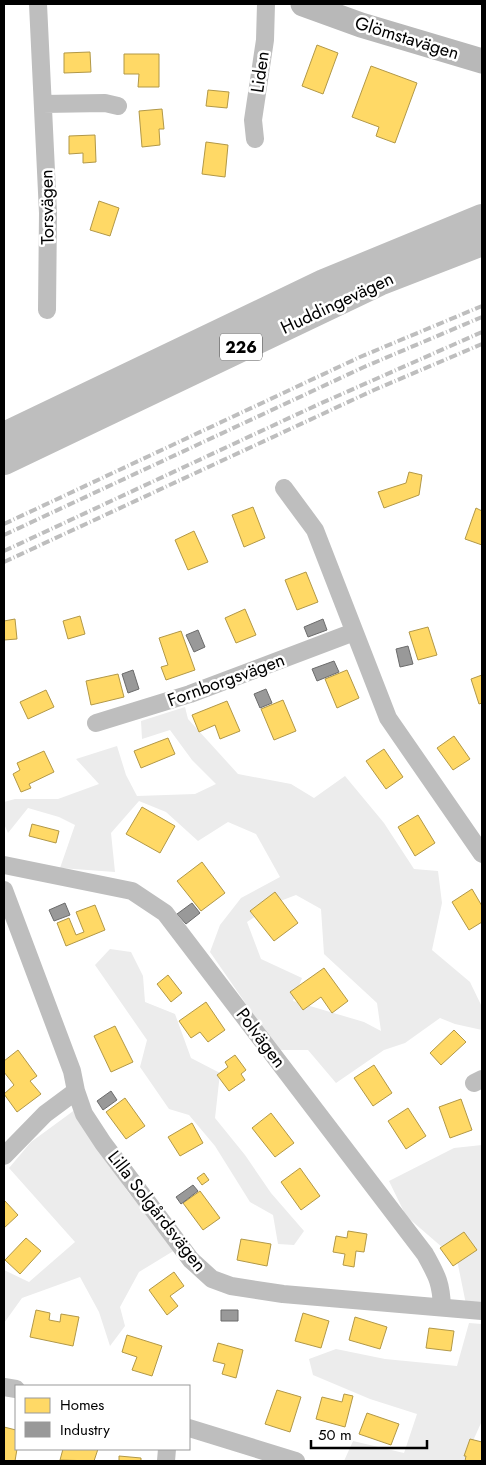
<svg xmlns="http://www.w3.org/2000/svg" width="486" height="1465" font-family="Jost,sans-serif">
<rect width="100%" height="100%" fill="#fff"/>
<!-- green -->
<path fill="#ececec" fill-rule="evenodd" d="M185,707l3,12 50,55 53,10 23,14 31,-22 39,47 30,46 24,2 4,32 -10,47 38,32 12,25v23l-27,-6 -15,-6 -35,25 -21,7 -48,33 -28,-33h-30l-68,-98 10,-27 21,-27 39,-21 -24,-43 -28,-12 -30,19 -32,-29 -27,-11 -28,32 4,39 -55,-4 15,-43 -16,-8 -31,-9 -20,25 -4,-9v-22l11,-3h43l41,-15 -23,-25 41,-13 9,29 11,21 58,-2 21,-10 -24,-24 -22,-30 -28,9 -1,-18zM296,895l25,14 3,45 53,49 4,28 -17,-9 -71,-21 9,-23 -41,-19 -14,-37 28,-19z
M110,949l21,3 12,24 2,26 30,12 16,44 29,15 -5,45 30,37 26,38 33,38 -10,14 -16,-1 -5,-29 -23,-13 -35,-56 -26,-31 -20,-6 -29,-42 7,-27 -52,-75z
M76,1109l24,42 28,41 47,58 -36,22 -19,35 5,19 -15,20 -11,-34 -19,-35 -58,21 -18,25v-53l25,12 46,-40 -66,-74 22,-26z
M482,1145v163l-15,1 -10,-49 -51,-44 -17,-35 65,-33z
M469,1323l13,1v99h-1l-17,38h-120l9,-20 51,12 13,-39 -47,-15 -57,-24 -4,-16 27,-10 49,10 72,7z"/>
<!-- homes -->
<path fill="#ffd966" stroke="#b29847" d="M317,45l21,8 -15,41 -21,-8z
M90,52l1,20 -27,1v-20z
M124,54h35v33h-21l1,-13h-15z
M371,66l46,17 -22,60 -19,-7 3,-9 -27,-10z
M208,90l21,2 -2,16 -21,-2z
M162,109l2,20h-5l1,16 -18,2 -3,-36z
M95,135l1,27 -13,1v-10l-14,1v-18z
M206,142l22,3 -3,32 -23,-3z
M99,201l20,7 -9,28 -20,-6z
M409,472l13,3 -3,20 -35,13 -6,-16 28,-9z
M253,507l12,31 -21,9 -12,-32z
M476,508l6,3v34l-17,-6z
M194,531l14,31 -20,8 -13,-30z
M306,572l12,30 -21,8 -12,-30z
M245,609l11,26 -20,8 -11,-25z
M80,616l5,18 -17,5 -5,-18z
M15,619l2,20 -13,1v-19z
M428,627l9,28 -19,5 -9,-28z
M181,631l14,39 -29,10 -5,-13 7,-2 -9,-27z
M347,670l12,28 -22,10 -12,-29z
M118,674l6,23 -33,8 -5,-24z
M482,675v28l-3,1 -8,-25z
M46,690l8,17 -26,12 -8,-17z
M283,700l13,31 -22,9 -13,-31z
M227,701l13,30 -20,8 -5,-14 -16,7 -7,-17z
M454,736l16,23 -17,11 -16,-22z
M168,738l7,16 -34,14 -7,-17z
M384,749l19,28 -17,12 -20,-28z
M44,751l10,21 -25,12 2,4 -10,4 -8,-18 7,-4 -3,-7z
M142,807l33,19 -15,27 -34,-19z
M418,815l17,28 -20,13 -17,-29z
M32,824l27,7 -3,12 -27,-7z
M202,862l23,31 -24,18 -24,-30z
M472,889l10,17v16l-13,8 -17,-28z
M275,892l23,31 -24,18 -24,-30z
M95,905l10,25 -39,16 -9,-23 12,-5 7,17 8,-3 -8,-20z
M324,968l24,33 -16,12 -11,-16 -18,13 -13,-18z
M168,975l14,18 -11,9 -14,-18z
M206,1002l19,28 -17,12 -8,-10 -9,6 -12,-17z
M115,1026l18,36 -22,10 -17,-36z
M454,1030l12,12 -25,23 -11,-12z
M18,1050l19,26 -7,5 11,13 -24,18 -13,-18 10,-9 -10,-13v-11z
M235,1055l11,15 -5,4 4,6 -16,11 -12,-16 11,-8 -3,-5z
M374,1065l18,28 -19,13 -19,-28z
M125,1098l20,28 -19,13 -20,-27z
M461,1099l11,31 -22,8 -11,-31z
M408,1108l18,28 -20,13 -18,-28z
M271,1113l23,30 -19,14 -23,-29z
M192,1123l11,20 -23,13 -12,-19z
M300,1168l20,28 -19,14 -20,-28z
M204,1173l5,7 -7,5 -5,-7z
M200,1191l20,27 -17,12 -20,-27z
M5,1201l13,14 -14,13v-26z
M348,1231l19,3 -3,18 -8,-1 -2,16 -11,-2 2,-11 -12,-2 3,-16 11,2z
M464,1232l13,18 -24,16 -13,-18z
M26,1238l15,13 -21,23 -15,-14z
M241,1239l30,5 -4,22 -30,-6z
M174,1272l10,14 -14,10 8,10 -11,9 -18,-25z
M36,1310l14,3 -1,7 11,2 1,-8 18,3 -6,29 -43,-9z
M303,1313l26,8 -8,27 -26,-7z
M355,1317l32,10 -7,22 -31,-9z
M429,1328l25,3 -3,20 -25,-3z
M127,1335l35,11 -10,30 -20,-6 5,-13 -15,-5z
M218,1343l25,7 -7,28 -14,-4 3,-10 -12,-3z
M277,1390l24,7 -11,35 -25,-8z
M344,1394l9,2 -8,31 -29,-8 6,-22 20,5z
M367,1413l32,11 -8,21 -32,-11z
M4,1427l12,3 1,19 -2,12h-11z
M470,1439l12,3v19h-17l1,-5h-2z
M63,1449h35l-4,12 -34,-1z
M119,1456l22,2v3h-22z"/>
<!-- industry -->
<path fill="#999" stroke="#6b6b6b" d="M323,619l4,11 -19,7 -4,-10z
M198,630l7,17 -11,5 -8,-17z
M408,646l5,18 -13,3 -4,-18z
M334,661l5,11 -22,9 -5,-12z
M133,670l6,19 -11,4 -6,-19z
M266,689l6,14 -12,5 -6,-14z
M65,903l5,12 -16,6 -5,-11z
M192,903l8,10 -14,11 -9,-10z
M111,1091l6,9 -14,10 -6,-9z
M193,1185l5,6 -17,13 -5,-7z
M221,1310h17v11h-17z"/>
<g fill="none" stroke-linecap="round" stroke-linejoin="round">
<!-- street -->
<path stroke="#bebebe" stroke-width="18" d="M38,4l10,209 -1,97
M43,104l62,-1 13,3
M255,139l-2,-19 12,-80 1,-36
M284,488l31,42 73,188 94,136
M96,723l94,-29 164,-62
M4,865l128,26 33,22 260,341c12,22 16,28 17,53
M4,890l68,181 4,20 8,23 19,29 88,117 21,19 19,7 52,8 199,17
M474,1083l8,-4
M4,1156l41,-42 31,-23
M4,1387l12,2
M189,1428l107,33
M166,1461l1,-12"/>
<!-- secondary -->
<path stroke="#b8b8b8" stroke-width="25" d="M303,4l58,21 121,36"/>
<!-- primary -->
<path stroke="#bebebe" stroke-width="28" d="M4,436l320,-153 158,-65
M4,461l375,-179 103,-40"/>
<!-- rail -->
<path stroke="#bebebe" stroke-width="4" stroke-dasharray="8 2.5 1 2.5" stroke-linecap="butt" d="M4,524l356,-167 122,-51
M4,535l360,-168 118,-50
M4,551l313,-146 165,-73
M4,562l370,-172 108,-46"/>
</g>
<g text-anchor="middle" dominant-baseline="central" stroke-width="5" stroke-linejoin="round" paint-order="stroke">
<!-- shield labels -->
<rect fill="#fff" stroke="#4c4c4c" stroke-width="1" x="220" y="333.5" width="42" height="27" rx="4"/>
<g font-size="16" font-weight="bold" fill="#000">
<text x="241" y="347">226</text>
</g>
<!-- street labels -->
<g font-size="18" fill="#000" stroke="#fff">
<text transform="translate(407 38) rotate(17)">Glömstavägen</text>
<text transform="translate(260 72) rotate(-82)">Liden</text>
<text transform="translate(47 207) rotate(-91)">Torsvägen</text>
<text transform="translate(337 303) rotate(-25)">Huddingevägen</text>
<text transform="translate(226 680) rotate(-20)">Fornborgsvägen</text>
<text transform="translate(261 1038) rotate(53)">Polvägen</text>
<text transform="translate(157 1211) rotate(52)">Lilla Solgårdsvägen</text>
</g>
</g>
<!-- border -->
<rect width="486" height="1465" fill="none" stroke="#000000" stroke-width="10"/>
<!-- legend -->
<rect x="15" y="1385" width="175" height="65" fill="#ffffff" stroke="#999999"/>
<rect x="25" y="1398" width="25" height="15" fill="#ffd966" stroke="#999999"/>
<text x="60" y="1410" font-size="15" fill="#000000">Homes</text>
<rect x="25" y="1422" width="25" height="15" fill="#999999" stroke="#999999"/>
<text x="60" y="1435" font-size="15" fill="#000000">Industry</text>
<!-- scale -->
<path d="M311 1440v8h116v-8" fill="none" stroke="#000000" stroke-width="2.5"/>
<text x="318" y="1440" font-size="15" fill="#000000" stroke="#ffffff" stroke-width="4" paint-order="stroke">50 m</text>
</svg>
